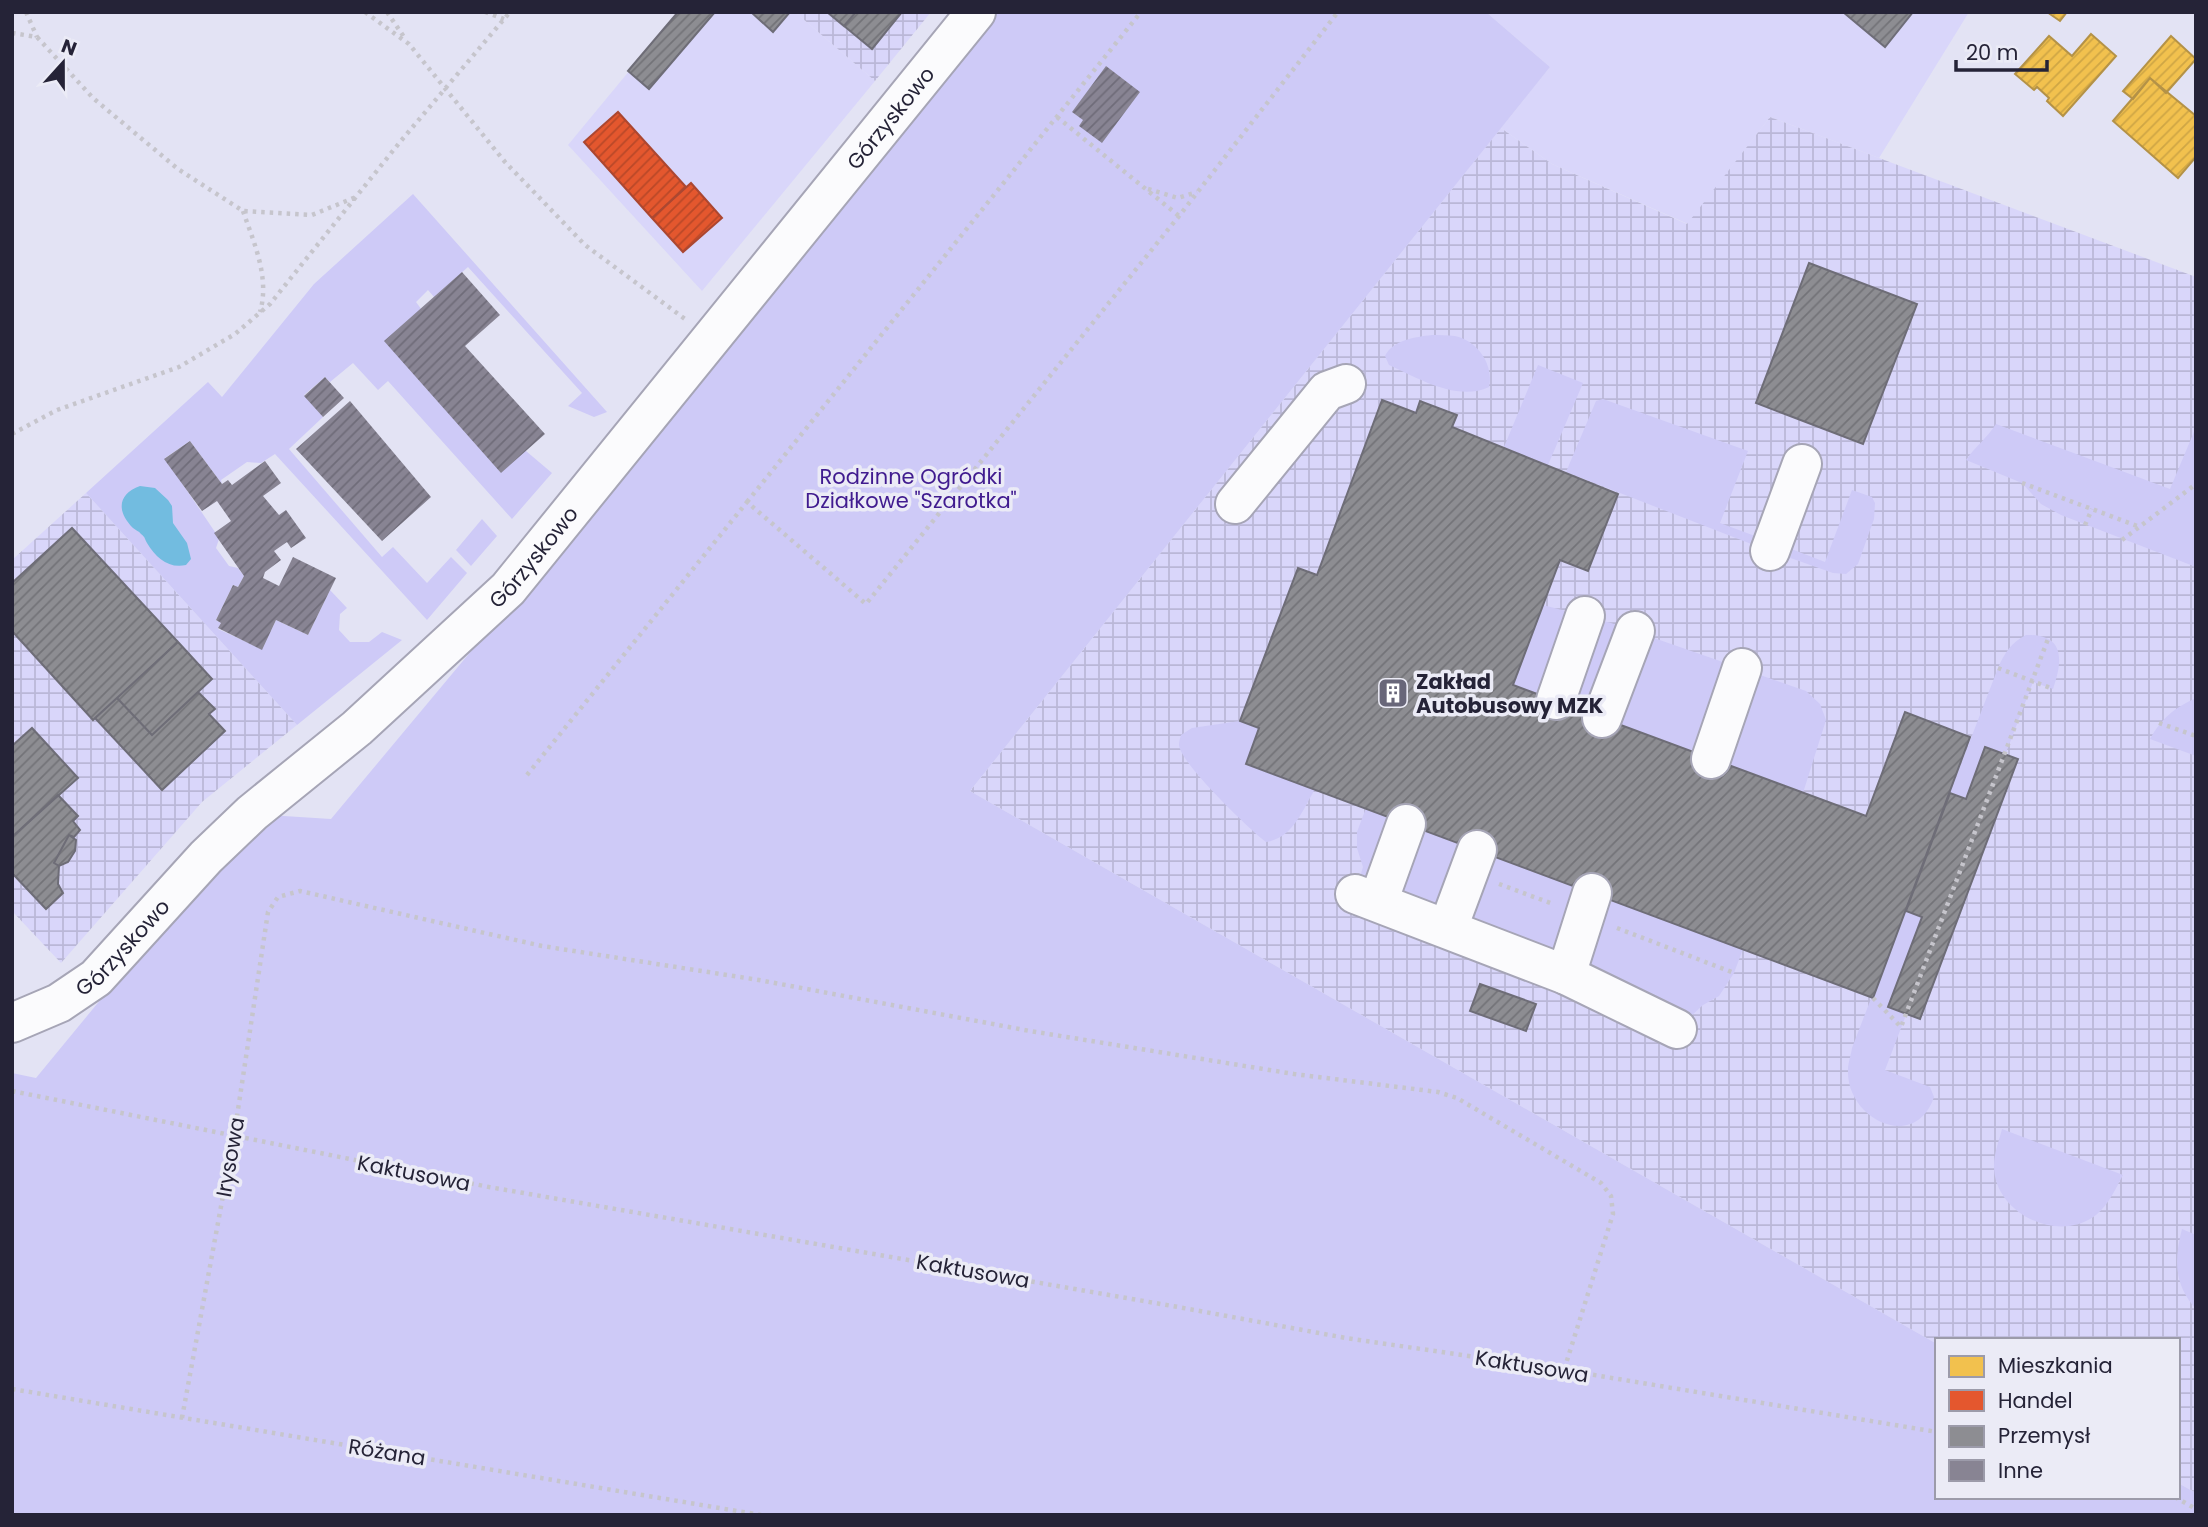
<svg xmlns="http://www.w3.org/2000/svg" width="2208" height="1527" font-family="Poppins,sans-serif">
<defs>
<pattern id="industrial-grid" width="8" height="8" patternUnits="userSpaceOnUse" patternTransform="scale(1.75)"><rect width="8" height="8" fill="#d9d6fa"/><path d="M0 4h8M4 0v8" fill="none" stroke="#bab7d7"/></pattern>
<pattern id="homes-hatch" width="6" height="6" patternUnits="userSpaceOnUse" patternTransform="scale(1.75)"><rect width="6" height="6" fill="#f2c14e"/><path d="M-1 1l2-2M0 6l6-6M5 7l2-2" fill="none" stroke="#cfa645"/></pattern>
<pattern id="shops-hatch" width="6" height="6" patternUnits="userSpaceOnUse" patternTransform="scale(1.75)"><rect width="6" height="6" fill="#e4572e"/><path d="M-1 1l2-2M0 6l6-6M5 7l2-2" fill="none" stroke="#b94828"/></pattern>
<pattern id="industry-hatch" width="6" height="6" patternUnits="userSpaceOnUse" patternTransform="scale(1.75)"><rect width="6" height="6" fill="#8d8d92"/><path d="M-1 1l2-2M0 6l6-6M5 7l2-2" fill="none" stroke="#737378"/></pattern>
<pattern id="building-hatch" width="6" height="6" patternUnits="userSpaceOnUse" patternTransform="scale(1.75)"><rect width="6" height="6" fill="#888493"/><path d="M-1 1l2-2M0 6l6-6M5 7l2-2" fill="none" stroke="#6f6c79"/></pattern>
</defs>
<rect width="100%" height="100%" fill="#e3e3f4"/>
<!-- built -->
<path fill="#d9d6fa" d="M678,12h117l80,69 -173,210 -134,-146z
M1486,12h483l-90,146 -109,-41 -82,107 -136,-60 -51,-36 49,-61z"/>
<!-- industrial -->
<path fill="url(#industrial-grid)" d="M795,12h136l-56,69z
M1770,117l426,160v1216l-18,-10v-143h-241v4l-967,-553 531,-663 51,36 135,60z
M86,493l211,232 -95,77 -141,161 -49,-52v-351z"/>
<!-- green -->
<path fill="#cecaf7" d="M996,12h490l64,55 -580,724 967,553v153h241v-14l18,10v22h-2184v-442l24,5 163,-198 69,-65 63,4 267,-320z
M413,194l194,218 -13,5 -26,-11 14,-13 -114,-126 -34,30 -6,-7 -12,12 110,149 26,22 -40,46 -124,-138 -10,9 -25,-27 -23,19 -5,-5 -21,18 19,22 -34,32 93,108 11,-10 34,36 24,-26 16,16 -40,47 -152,-166 -14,9 -14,-1 -26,18 1,4 -32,-43 -25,17 50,74 4,7 -3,9 13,18 9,2 6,8 -6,11 -5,-2 -17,35 5,3 -3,6 44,20 14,-29 32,15 22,-45 17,18 -7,6 -1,16 11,12h19l13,-10 20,8 -105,85 -211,-232 122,-111 14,15 92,-113z
M1432,335c7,0 15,0 23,1 23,5 39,29 34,51 -32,15 -71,-9 -100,-22l-4,-9c8,-16 30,-19 47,-21z
M1538,365l45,18 -35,82 -44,-18z
M1603,399l145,52 -28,72 43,16 -4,8 -193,-75 30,-71z
M1996,424l174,65 26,-62v140l-135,-52 -20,-11 -19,-21 -56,-23c9,-13 21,-22 30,-36z
M1852,490l20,7 3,6 -1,16 -16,45 -12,10 -13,-1 -51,-18 -1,-10 44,17z
M482,519l15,17 -26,30 -15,-16z
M1543,605l68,18 195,68 14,13 6,16 -23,73 -289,-108z
M2026,635c39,-1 37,25 27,54l-20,-7 -148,388 45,17 4,10c-19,56 -88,22 -86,-27 0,-7 3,-15 4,-22l146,-380c7,-16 13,-25 28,-33z
M2196,698v58l-46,-17c12,-21 24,-31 46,-41z
M1240,721l19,7 56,61c-13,22 -22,49 -49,53 -16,-12 -86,-79 -87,-97 0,-3 1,-7 2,-10l11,-7z
M1366,808l377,141 -9,24 -15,23 -16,9 -26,24 -322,-135 8,-27 -6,-19v-16z
M2002,1129l121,46c-8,15 -14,29 -27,40 -37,29 -102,-1 -102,-49 0,-13 5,-25 8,-37z
M2182,1229l14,6v74c-22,-24 -22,-49 -14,-80z"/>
<!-- water -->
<path fill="#72bce0" d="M140,486l15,2 13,12 4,6 1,17 14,20 4,16 -5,6c-17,4 -30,-7 -39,-22 -3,-5 -1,-5 -6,-9 -2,-3 -6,-4 -8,-6 -17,-17 -15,-34 7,-42z"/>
<!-- homes -->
<path fill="url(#homes-hatch)" stroke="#b49247" stroke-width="2" d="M2047,12h20l-7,9z
M2091,34l25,22 -53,60 -16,-15 2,-3 -12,-11 -3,3 -19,-16 34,-38 23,20z
M2171,36l25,23 -30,34 -16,-15 -17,21 -10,-8z
M2150,78l46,38v41l-18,21 -65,-57z"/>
<!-- shops -->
<path fill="url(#shops-hatch)" stroke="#ab4731" stroke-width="2" d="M618,112l68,75 -34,31 -68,-76z
M691,183l31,35 -39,34 -31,-34z"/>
<!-- industry -->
<path fill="url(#industry-hatch)" stroke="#6e6d77" stroke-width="2" d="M678,12h37l-66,77 -21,-18z
M751,12h39l-17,20z
M827,12h29l-12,14z
M856,12h46l-30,37 -28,-23z
M1843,12h70l-28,35z
M1809,263l108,41 -54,140 -107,-41z
M1382,400l34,13 4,-12 37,14 -5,12 166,67 -30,77 -28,-11 -47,125 353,131 39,-104 65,25 -97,261 -627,-234 13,-36 -19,-7 58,-153 19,7z
M72,528l106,114 -85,78 -81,-89v-48z
M178,642l34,37 -60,56 -35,-37z
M198,692l17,17 -6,5 16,17 -63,59 -67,-72 22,-20 35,37z
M32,728l46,50 -66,59v-91z
M1985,747l33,12 -98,260 -32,-12 34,-90 -16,-6 44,-118 16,6z
M58,795l20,21 -5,5 7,9 -6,7 -5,-2 -15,28 5,3 -1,18 5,9 -17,16 -34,-36v-36z
M69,835l7,5 -1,11 -7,11 -9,4 -5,-3z
M1480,984l56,20 -10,27 -56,-20z"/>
<!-- building -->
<path fill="url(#building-hatch)" d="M1106,66l34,26 -38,51 -23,-17 4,-6 -11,-8z
M462,272l38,43 -35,31 80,88 -44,39 -117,-132z
M325,377l19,21 -21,19 -19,-21z
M350,401l81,96 -49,44 -86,-92z
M190,441l32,43 6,-4 4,5 33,-24 16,22 -18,13 16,19 7,-5 20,28 -15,10 -4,-6 -13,9 7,9 -16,12 -2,6 16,8 14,-29 43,21 -28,57 -32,-15 -14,30 -44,-22 3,-5 -5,-3 17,-35 5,2 6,-11 -30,-43 17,-12 -14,-20 -15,10 -38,-52z"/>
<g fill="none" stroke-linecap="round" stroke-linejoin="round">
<!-- minor casing -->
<g stroke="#a6a5b6" stroke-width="42">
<g id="minor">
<path d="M1235,504l92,-113 19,-7"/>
<path d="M1770,551l32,-87"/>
<path d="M1556,700l29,-84"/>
<path d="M1602,718l33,-87"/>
<path d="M1711,759l31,-91"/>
<path d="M1355,894l211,81 111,54"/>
<path d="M1378,902l28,-78"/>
<path d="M1448,928l29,-78"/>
<path d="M1566,975l26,-82"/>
<path id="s1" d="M12,1023l47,-20 37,-25 110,-121 46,-44 105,-85 151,-139 468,-577"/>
</g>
</g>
<!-- path -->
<path stroke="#c6c5cc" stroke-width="4.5" stroke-dasharray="3.5 5" stroke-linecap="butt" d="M26,12l11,25
M365,12l44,32 96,118 80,83 100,74
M387,12l19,28
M485,12l19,7
M12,33l25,4 56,61 85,71 65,42 69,4 44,-18
M1057,117l122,99
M1148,189l30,9 19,-6
M243,211c11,32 27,67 17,101
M12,434l45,-24 122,-43 56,-33 35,-30 130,-162 110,-130
M2022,483l118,44
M747,502l394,-490
M2085,525l7,-16
M2122,540l74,-56
M1998,668l55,21
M2159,723l37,13
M527,775l220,-273 119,102 313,-388 159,-204
M1499,884l54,20
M1617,928l117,45
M1873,998l28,29 147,-388
M12,1091l477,96 689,120 168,31 218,32 373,62
M12,1389l749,126
M182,1418l52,-282 34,-224 10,-15 22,-6 242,55 217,34 271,51 264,43 144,18 19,6 144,85 10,13 2,18 -49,156
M2175,1497l21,12"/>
<!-- minor -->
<use href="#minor" stroke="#fbfbfd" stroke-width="38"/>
</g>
<!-- icons -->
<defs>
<g id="building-square" transform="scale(1.575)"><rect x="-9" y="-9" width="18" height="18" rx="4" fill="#686679" stroke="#ebebf6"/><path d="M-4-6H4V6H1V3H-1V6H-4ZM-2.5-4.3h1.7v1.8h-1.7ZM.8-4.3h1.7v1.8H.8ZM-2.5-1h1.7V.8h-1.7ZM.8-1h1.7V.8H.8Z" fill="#fff"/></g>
</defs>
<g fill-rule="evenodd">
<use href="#building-square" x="1393" y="693"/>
</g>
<g text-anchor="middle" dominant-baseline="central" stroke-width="7" stroke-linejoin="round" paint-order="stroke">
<!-- street labels -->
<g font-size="21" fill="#252337" stroke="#ebebf6">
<text stroke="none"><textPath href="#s1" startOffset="1270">Górzyskowo</textPath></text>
<text stroke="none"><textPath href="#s1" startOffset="704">Górzyskowo</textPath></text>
<text stroke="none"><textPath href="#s1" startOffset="136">Górzyskowo</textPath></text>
<text transform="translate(230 1157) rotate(-80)">Irysowa</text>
<text transform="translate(414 1173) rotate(11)">Kaktusowa</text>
<text transform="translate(973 1271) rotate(10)">Kaktusowa</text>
<text transform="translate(1532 1366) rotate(9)">Kaktusowa</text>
<text transform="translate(387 1452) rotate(9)">Różana</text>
</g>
<!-- park labels -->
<g font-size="21" fill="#401b8f" stroke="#ebebf6">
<text x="911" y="476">Rodzinne Ogródki<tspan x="911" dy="24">Działkowe "Szarotka"</tspan></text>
</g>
<!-- poi labels -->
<g font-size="21" font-weight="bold" fill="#252337" stroke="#ebebf6" text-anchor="start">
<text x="1416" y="681">Zakład<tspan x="1416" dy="24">Autobusowy MZK</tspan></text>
</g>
</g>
<!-- border -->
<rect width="2208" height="1527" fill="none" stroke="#252337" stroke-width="28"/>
<!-- legend -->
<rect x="1935" y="1338" width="245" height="161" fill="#ebebf6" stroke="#9c9baa" stroke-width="2"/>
<rect x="1949" y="1356" width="35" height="21" fill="#f2c14e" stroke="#9c9baa" stroke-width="2"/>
<text x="1998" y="1373" font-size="21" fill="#252337">Mieszkania</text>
<rect x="1949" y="1390" width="35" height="21" fill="#e4572e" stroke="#9c9baa" stroke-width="2"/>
<text x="1998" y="1408" font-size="21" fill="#252337">Handel</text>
<rect x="1949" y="1426" width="35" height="21" fill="#8d8d92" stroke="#9c9baa" stroke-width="2"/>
<text x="1998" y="1443" font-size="21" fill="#252337">Przemysł</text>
<rect x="1949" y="1460" width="35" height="21" fill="#888493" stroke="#9c9baa" stroke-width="2"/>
<text x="1998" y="1478" font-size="21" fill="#252337">Inne</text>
<!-- north arrow -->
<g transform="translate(63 63) rotate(21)" stroke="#ebebf6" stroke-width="5" paint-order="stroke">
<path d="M0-5L12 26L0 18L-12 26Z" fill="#252337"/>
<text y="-10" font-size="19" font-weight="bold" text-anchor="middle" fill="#252337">N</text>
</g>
<!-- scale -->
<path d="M1956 60v10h91v-10" fill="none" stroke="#252337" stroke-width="3.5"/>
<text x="1966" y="60" font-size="21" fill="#252337" stroke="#ebebf6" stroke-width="5" paint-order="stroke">20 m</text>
</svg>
